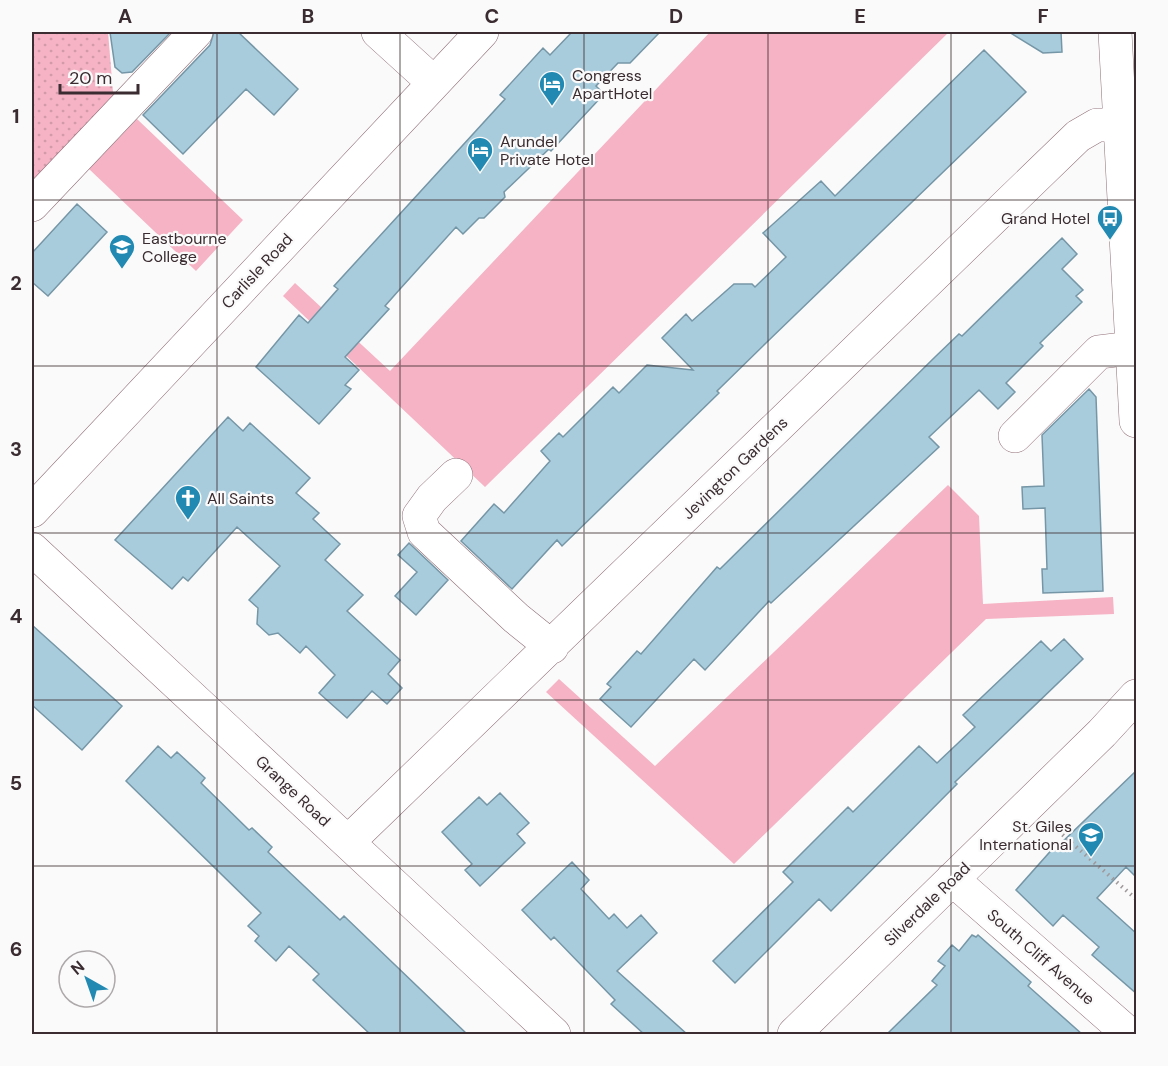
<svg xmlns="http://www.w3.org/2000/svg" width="1168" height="1066" font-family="'DM Sans',sans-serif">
<defs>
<pattern id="park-dots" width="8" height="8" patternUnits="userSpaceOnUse" patternTransform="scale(1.5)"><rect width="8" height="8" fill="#f5b3c5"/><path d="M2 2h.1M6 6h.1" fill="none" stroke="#d39aaa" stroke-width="1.8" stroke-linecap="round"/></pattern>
</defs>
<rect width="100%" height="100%" fill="#fafafa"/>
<!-- grass -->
<path fill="#f5b3c5" d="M710,32h239l-464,455 -202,-191 12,-13 95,88z
M137,119l106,101 -47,51 -107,-102z
M948,485l31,31 4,88 130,-7 1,17 -128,5 -252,245 -188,-172 13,-13 96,87z"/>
<!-- park -->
<path fill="url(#park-dots)" d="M32,32h76l6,72 -82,87z"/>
<!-- building -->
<path fill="#a9ccdd" stroke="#7596a6" stroke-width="1.5" d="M110,32h61l-39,40 -10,1 -7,-6z
M214,32h24l60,57 -24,26 -28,-26 -63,65 -40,-39 67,-70z
M572,32h88l-30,31h-12l-22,23 8,8 -53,57 -2,-2 -45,43 1,5 -21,21h-5l-16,16 -7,-7 -56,62 -15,17 4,3 -44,48 14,13 -14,15 6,4 -32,35 -63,-57 43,-52 9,8 30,-34 -4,-3 171,-187 -5,-4 43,-47 7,7z
M1009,32h52l1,20 -19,1z
M984,50l42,42 -259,250 -50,49 2,2 -157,153 -5,-6 -45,49 -51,-48 33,-37 10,9 46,-52 -9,-10 18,-18 4,4 50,-50 6,6 28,-28 46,5 -31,-32 24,-24 6,7 42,-37h18l3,3 31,-30 -23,-24 58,-52 14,15z
M77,204l30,28 -59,64 -16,-14v-29z
M1062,238l15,16 -15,15 21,21 -7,6 6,6 -42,41 3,3 -37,37 9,9 -17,17 -19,-19 -50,47 10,10 -168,156 -2,-2 -64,69 -11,-11 -63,68 -31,-28 11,-12 -4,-3 30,-33 4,3 76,-87 3,2 215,-212 24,-23 3,2z
M1089,389l7,8 7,194 -60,2 -1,-24h5l-2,-61 -22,1 -1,-22 22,-1 -2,-51z
M228,417l15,14 7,-8 60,55 -14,15 23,20 -6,6 27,25 -15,16 38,35 -16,16 53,49 -12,14 14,14 -15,16 -15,-13 -25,27 -28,-25 16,-18 -29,-29 -6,7 -22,-20 -9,2 -12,-11 1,-16 -9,-8 31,-34 -43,-39 -49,54 -5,-4 -11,12 -57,-49z
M409,543l39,37 -32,35 -21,-19 22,-24 -19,-17z
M32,625l90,81 -40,44 -50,-45z
M1064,639l19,20 -128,123 2,2 -126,127 -12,-12 -84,84 -22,-22 80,-79 -10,-10 65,-65 5,5 66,-66 18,17 38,-36 -12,-12 78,-74 10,10z
M158,746l13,12 6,-6 28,26 -4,5 48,47 3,-2 20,19 -4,5 72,68 4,-4 124,119h-97l-58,-55 6,-6 -30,-28 -13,15 -21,-20 4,-5 -11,-10 13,-13 -135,-132z
M1137,770v108l-11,-11 -29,31 40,36v60l-45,-39 7,-8 -36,-32 -10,11 -37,-36 40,-45 2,1z
M500,793l29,30 -12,11 8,9 -45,43 -15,-16 7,-6 -30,-32 37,-35 8,8z
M572,862l17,18 -8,9 28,30 5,-5 13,14 14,-13 16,18 -40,38 71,64h-43l-34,-31 4,-4 -61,-63 -3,3 -29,-30z
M972,935l4,2 2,-2 53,47 -3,4 55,49h-197l51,-50 -5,-4 13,-15 -7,-5 14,-16 7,6z"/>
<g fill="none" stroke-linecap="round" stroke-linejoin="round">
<!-- minor casing -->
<g stroke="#916f78" stroke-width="34">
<path id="minor" d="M378,32l55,50
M1115,32l21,389
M32,205l164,-173
M1015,436l84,-84 33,-4
M456,475l-24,23 -13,18 5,16 92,86 36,29
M32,511l450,-479
M32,549l522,485
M348,842l730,-706 19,-11 39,-1
M952,879l177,155
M794,1034l308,-301 34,-37"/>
</g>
<!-- path -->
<path stroke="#9f999b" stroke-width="4" stroke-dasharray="1.5 4.5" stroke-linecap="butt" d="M1049,823l87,76"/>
<!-- minor -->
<use href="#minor" stroke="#fff" stroke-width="33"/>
</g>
<!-- grid -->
<path fill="none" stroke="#3a2c30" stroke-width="1.5" stroke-opacity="0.55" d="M217,32v1002M400,32v1002M584,32v1002M768,32v1002M951,32v1002M32,200h1104M32,366h1104M32,533h1104M32,700h1104M32,866h1104"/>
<!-- icons -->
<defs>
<g id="hotel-pin" transform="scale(1.35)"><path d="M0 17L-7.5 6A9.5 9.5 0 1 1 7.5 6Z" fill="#228ab2" stroke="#fafafa"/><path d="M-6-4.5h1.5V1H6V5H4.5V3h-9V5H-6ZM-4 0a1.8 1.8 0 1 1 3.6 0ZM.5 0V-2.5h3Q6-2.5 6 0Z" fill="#fff"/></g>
<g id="bus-pin" transform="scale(1.35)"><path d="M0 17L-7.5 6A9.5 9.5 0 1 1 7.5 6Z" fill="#228ab2" stroke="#fafafa"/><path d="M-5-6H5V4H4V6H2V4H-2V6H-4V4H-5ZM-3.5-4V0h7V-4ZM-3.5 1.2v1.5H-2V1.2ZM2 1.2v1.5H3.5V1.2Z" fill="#fff"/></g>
<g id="school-pin" transform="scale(1.35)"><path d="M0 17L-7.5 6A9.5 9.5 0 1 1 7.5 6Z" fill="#228ab2" stroke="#fafafa"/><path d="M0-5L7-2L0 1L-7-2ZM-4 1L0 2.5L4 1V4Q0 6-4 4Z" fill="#fff"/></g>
<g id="church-pin" transform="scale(1.35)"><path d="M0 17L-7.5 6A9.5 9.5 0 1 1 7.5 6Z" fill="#228ab2" stroke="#fafafa"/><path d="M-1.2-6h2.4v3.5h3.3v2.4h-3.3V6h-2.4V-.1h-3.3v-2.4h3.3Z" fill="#fff"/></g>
<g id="university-pin" transform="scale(1.35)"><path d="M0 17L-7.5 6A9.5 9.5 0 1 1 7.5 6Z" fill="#228ab2" stroke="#fafafa"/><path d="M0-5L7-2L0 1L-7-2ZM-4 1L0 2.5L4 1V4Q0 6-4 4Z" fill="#fff"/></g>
</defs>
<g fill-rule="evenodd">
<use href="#hotel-pin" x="552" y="84"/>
<use href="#hotel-pin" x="480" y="150"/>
<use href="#bus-pin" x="1110" y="218"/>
<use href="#school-pin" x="122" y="247"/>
<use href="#church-pin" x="188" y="498"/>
<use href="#university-pin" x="1091" y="835"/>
</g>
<g text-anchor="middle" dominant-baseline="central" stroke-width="4.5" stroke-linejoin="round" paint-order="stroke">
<!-- poi labels -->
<g font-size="16" fill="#3a2c30" stroke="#fafafa" text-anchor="start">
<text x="572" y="75">Congress<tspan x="572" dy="18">ApartHotel</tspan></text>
<text x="500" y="141">Arundel<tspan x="500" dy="18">Private Hotel</tspan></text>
<text x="1090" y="218" text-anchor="end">Grand Hotel</text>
<text x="142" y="238">Eastbourne<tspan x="142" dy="18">College</tspan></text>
<text x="207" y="498">All Saints</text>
<text x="1072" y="826" text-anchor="end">St. Giles<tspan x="1072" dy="18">International</tspan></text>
</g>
<!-- street labels -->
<g font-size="16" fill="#3a2c30" stroke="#fafafa">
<text transform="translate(257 271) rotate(-47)">Carlisle Road</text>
<text transform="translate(735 468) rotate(-44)">Jevington Gardens</text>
<text transform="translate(293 791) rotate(43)">Grange Road</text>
<text transform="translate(927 904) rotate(-44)">Silverdale Road</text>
<text transform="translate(1041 957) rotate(41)">South Cliff Avenue</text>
</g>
</g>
<!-- border -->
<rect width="1168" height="1066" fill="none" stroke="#fafafa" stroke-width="66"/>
<!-- north arrow -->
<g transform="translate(87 979) rotate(320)"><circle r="28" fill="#fafafa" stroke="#ada8a9" stroke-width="1.5"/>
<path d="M0-4.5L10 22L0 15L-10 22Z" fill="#228ab2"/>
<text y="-9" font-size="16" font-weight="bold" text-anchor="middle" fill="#3a2c30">N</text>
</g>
<!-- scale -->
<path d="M60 84v9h78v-9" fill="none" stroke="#3a2c30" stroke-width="3"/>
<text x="69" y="84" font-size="18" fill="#3a2c30" stroke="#fafafa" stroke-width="4.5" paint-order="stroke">20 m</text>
<rect x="33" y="33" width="1102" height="1000" fill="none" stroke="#3a2c30" stroke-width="2"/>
<g font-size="20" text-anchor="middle" font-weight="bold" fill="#3a2c30">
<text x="125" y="23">A</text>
<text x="308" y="23">B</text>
<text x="492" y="23">C</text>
<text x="676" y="23">D</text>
<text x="860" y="23">E</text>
<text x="1043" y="23">F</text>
<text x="16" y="123">1</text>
<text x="16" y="290">2</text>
<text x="16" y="456">3</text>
<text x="16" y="623">4</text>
<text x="16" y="790">5</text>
<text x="16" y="956">6</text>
</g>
</svg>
